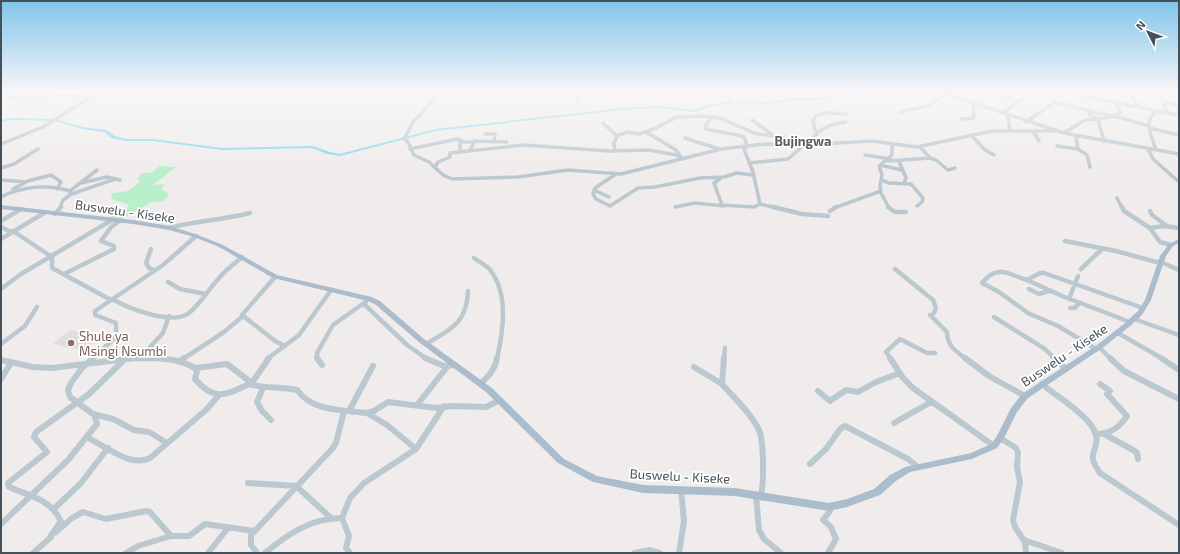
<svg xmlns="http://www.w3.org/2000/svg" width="1180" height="554" font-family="'Exo 2',sans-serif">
<rect width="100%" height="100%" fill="#f0ecec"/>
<!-- education -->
<path fill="#e1ddde" d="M70,330l30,6 -17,15 -30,-7z"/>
<!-- green -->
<path fill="#b8f0cc" d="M160,166l16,1 -23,18 11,-1 -3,5 8,5 -5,7 -12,1 -35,20 -14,-1c10,-9 18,-1 26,-16l-18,-6 1,-6 16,-2 13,-10 -4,-2 5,-6h9z"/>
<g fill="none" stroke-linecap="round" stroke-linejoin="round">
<!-- river -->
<path fill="#83dbef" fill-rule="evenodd" d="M738,92h6l-10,4 -4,6 23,-1 14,1 17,-2 6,-2h28l45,-6h11l-2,1 -54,7h-27l-6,2 -18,2 -14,-1 -26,1 -19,3 -12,5 -41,-4 -33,2 -186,21 -96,25 -13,-2 -15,-6 -90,2 -69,-9h-27l-15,-3 -7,-6 -22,-3 -27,-8 -42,-1 -12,2v-2l12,-2 42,1 27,8 25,3 8,6 11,3h27l69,9 91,-2 17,6 10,2 96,-25 186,-21 33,-2 40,4 11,-5 20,-3 5,-8z
M931,92c6,0 13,3 18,2 5,0 9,-2 14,-2l-15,5z"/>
<!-- minor-far2 -->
<path stroke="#bcc8d0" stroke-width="3.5" d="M441,92l-28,30 -9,17 4,3 6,13 15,7 14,13 9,4 66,-2 50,-7 53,4 100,-25 44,-5 37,1 70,-4 45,6 75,-16h62
M619,92h5
M941,92l123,41 115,21
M1061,92l118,23
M1130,92l4,9 6,6
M1161,95l6,18
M1004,96l14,5
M4,97l89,-2
M1091,99l8,-7
M576,101l5,-9
M1165,103l14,2
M1090,110l-1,4 8,4
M900,112l28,-6 19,-12
M1003,113l29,-21
M1008,115l2,16
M1115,116l34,10
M711,117l-6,10 1,2 36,7 3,3 2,8
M961,119l13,-1 -1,-15
M752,120l22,16
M1026,122l29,-20 59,15
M603,123l14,13
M1149,128l30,7
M1033,131l6,10
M646,132l30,18 4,6
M816,132c-11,-24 14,-19 30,-18
M1064,133l21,-13 14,-1
M485,134h10l-1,7
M971,135l14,15 9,5
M1076,136l2,13 9,6 3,12
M685,138l34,11
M460,140l3,2h10
M1104,141l-6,-21 22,-7 -3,-10
M1,144l42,-17 48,-30 16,-5
M810,145c4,-15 22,-22 36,-23
M1057,146l21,3
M410,149l47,-10 3,1v12
M1148,149l5,10 26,23
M1156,150c-4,-13 -14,-30 1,-39
M470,151l4,-10 33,1
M615,151l-1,-8 4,-8 10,-3 11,2 17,-6 21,-11 25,-1 18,2 34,15 30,5 13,5
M865,155l25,4
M930,158l6,2 12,10 7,-2
M888,161l42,-3 -10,-11
M899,161l7,17 -2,5
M749,163l39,-4 15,-13
M880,165l22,5
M435,167l3,-5 12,-5v-4l73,-8 87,6 38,-1 29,5 6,4
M1,168l13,-4 24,-15
M616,174l-21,14 -2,6 3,5 14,7 28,-18 17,-1 45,-9 24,-1 13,-4 16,2
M721,178l-7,5 8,22 32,2 6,-3 -7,-32 -10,-25
M1,180l25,2
M881,180l8,3 22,1 12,14 -1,4 -5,4
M81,183l26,-6 13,3
M13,189l15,-8 23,-6 10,7 -4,7
M594,190l15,7
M70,191l27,-21
M69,195l46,-16
M1,197c21,-11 47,-13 69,-6v4l-7,5 -3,8
M1117,198l5,10
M760,204l17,4
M675,207l20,-4 29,3
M834,208l47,-17
M889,208l-8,-15 -1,-7 2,-11 -3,-9 13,-11v-11"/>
<!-- minor-far1 -->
<path stroke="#bcc8d0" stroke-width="4.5" d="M773,207l29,7 26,2
M888,207l7,5h11
M1122,207l2,4 26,17 10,14 11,3
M830,211l6,-4
M1150,211l2,4 15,11
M55,214l6,-7
M1,221l20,-12
M1,227l10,5
M168,228c27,-7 55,-8 82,-15
M1150,228l14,-2 15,2
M13,231l39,26v11l59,32
M1,239l43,-26
M1065,241l51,10 44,12
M151,249l-5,14 3,5 5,2
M474,258c5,4 14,8 17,13 18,25 12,60 6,88
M1161,262l18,8
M895,269l38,31 3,8 -2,5
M1081,269l21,-20
M64,274l50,-25v-3l-13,-5 10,-14 10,-7
M275,277l-33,38 33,26 10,5
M1027,280l35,16 68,26
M168,282l12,7 26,5
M1,289l20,-15 91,-54
M1029,289l10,5 10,-3
M367,298l-2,7 42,40 20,14
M112,299c16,9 60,27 77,14 11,-9 20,-24 30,-35 7,-8 15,-14 23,-21
M1069,299l9,-23
M1070,308h5l4,-5
M930,315l17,17c0,14 9,19 19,27
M994,317l51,32 10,10
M1134,319l45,16
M1118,333l45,26
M1,344l24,-18 12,-19
M426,344c25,-15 41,-21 42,-53
M1099,347l12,12
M1096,349l-38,-23 -30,-13 -29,-21 -17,-9c16,-20 27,-8 45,-3l13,-7h4l99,35
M141,357l22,-24 6,-17
M92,359l24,-22v-14l-21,-8v-4l68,-46 33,-29
M125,359h39
M183,359l41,-27 19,-16
M267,359l32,-24 32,-45
M317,359v-6l16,-28 31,-22
M724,359l1,-11
M891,359l-5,-7 14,-13 27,14h8"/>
<!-- minor -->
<path stroke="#bcc8d0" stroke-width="6" d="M93,358l-11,10 -11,15 -3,7 2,7 23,17 20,5 21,11 15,2 18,11
M156,358c11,1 34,3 41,13l-2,8c20,23 30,16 54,5 16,5 32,2 48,6 16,22 46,20 70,23l7,-2 14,-9 48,6 16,-2 34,1 14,-7
M317,358l5,7
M425,358l19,8 11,-1
M724,358l-2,26c12,14 29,29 37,46 5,12 5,52 2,65
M890,358l13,20 10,10 81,58
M965,358l24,18 36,20
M1054,358l12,11
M1110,358l14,13 55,28
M1161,358l18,12
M1,360l32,7 19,1 83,-10
M179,361l5,-3
M694,367l28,17
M196,368l31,-4 25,19
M1,379l10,-16
M481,383c9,-8 14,-14 16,-25
M251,384l18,-26
M1042,384c15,13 49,32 54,51 4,17 -12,16 4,38l79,52
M263,388l-6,14 5,9 9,9
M818,391l12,10 16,-11 12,2 18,-10 24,-9
M417,405l30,-38
M349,411l24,-45
M367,413l20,12 29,24
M894,423l37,-21
M1096,434c14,0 23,-6 31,-18l-20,-22 3,-3 -10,-7
M1104,434l29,16 4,3 1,6
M88,438c18,8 42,30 62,20l56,-48 13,-15
M1000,438l16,10 2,5 -1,14 3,15 -7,38 2,7 10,15 1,11
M810,464l16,-15 15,-21 4,-2 63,33 10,8
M248,483l48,3 34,31
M756,495l3,35 5,9 17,14
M55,508l26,-25 27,-35
M1,524l67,-64 29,-36 -3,-10
M56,532l16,-14 11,-6 23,7 40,-8 4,1 21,24
M50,537l11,-16c-11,-22 -31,-25 -52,-34l-1,-4 39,-31 -13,-15 2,-5 53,-38 36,-35
M1024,540l38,13
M33,553l18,-16
M126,553l12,-7 33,-10h18l16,-12 49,7
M208,553l20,-25
M257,553l-6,-8v-10l81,-86 4,-6 8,-32
M265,553c23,-19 46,-35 77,-35
M350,553l-4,-5 3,-12 -7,-18 8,-20 14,-15 52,-34 28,-43
M634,553l16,-3 10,3
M679,553l5,-32 -3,-31
M828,553l8,-14 -5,-12 -8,-7 7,-9 -1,-4"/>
<!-- major -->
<path fill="#abbdcd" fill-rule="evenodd" d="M1,205l132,15 37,6 28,9 25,10 54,30 95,22 8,4 44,38 68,49 72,71 33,17 46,9 92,3 94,15 18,-4 27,-10 16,-14 15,-8 66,-14 20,-9 6,-8 14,-28 11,-14 75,-49 28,-22 13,-12 7,-11 15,-44 9,-12 10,-5v4l-6,3 -7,10 -15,44 -9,15 -13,12 -28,22 -73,49 -11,14 -14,28 -6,8 -25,11 -62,13 -14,9 -16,14 -33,12 -18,4 -94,-15 -92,-3 -50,-11 -35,-19 -72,-71 -66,-49 -44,-38 -8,-4 -95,-23 -54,-31 -25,-10 -25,-7 -36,-6 -132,-15z"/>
</g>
<!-- sky -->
<linearGradient id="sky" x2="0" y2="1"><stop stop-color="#7fc4eb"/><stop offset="0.54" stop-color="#f8f6f6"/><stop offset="1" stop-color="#f8f6f6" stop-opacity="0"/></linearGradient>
<rect width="1180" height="170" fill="url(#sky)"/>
<!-- markers -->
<circle fill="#8d6e63" stroke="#fff" stroke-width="1.5" cx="71" cy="343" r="4"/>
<g text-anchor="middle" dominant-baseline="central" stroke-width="3.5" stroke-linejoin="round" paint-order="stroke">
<!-- far-quarter labels -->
<g font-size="13" font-weight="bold" fill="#595d62" stroke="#fff">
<text x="803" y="141">Bujingwa</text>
</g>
<!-- street labels -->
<g font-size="13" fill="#44515b" stroke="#fff">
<text transform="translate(125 211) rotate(8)">Buswelu - Kiseke</text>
<text transform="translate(1064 355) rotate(-34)">Buswelu - Kiseke</text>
<text transform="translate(680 476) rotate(3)">Buswelu - Kiseke</text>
</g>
<!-- education labels -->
<g font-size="13" fill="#785e54" stroke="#fff" text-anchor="start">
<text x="79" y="336">Shule ya<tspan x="79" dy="15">Msingi Nsumbi</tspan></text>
</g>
</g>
<!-- border -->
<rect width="1180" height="554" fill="none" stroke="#44515b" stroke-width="4"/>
<!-- north arrow -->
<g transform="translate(1148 32) rotate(312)" stroke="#ffffff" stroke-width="3" paint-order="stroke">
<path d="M0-3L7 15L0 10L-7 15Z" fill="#44515b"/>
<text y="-6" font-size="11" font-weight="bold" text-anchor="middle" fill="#44515b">N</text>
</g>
</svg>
